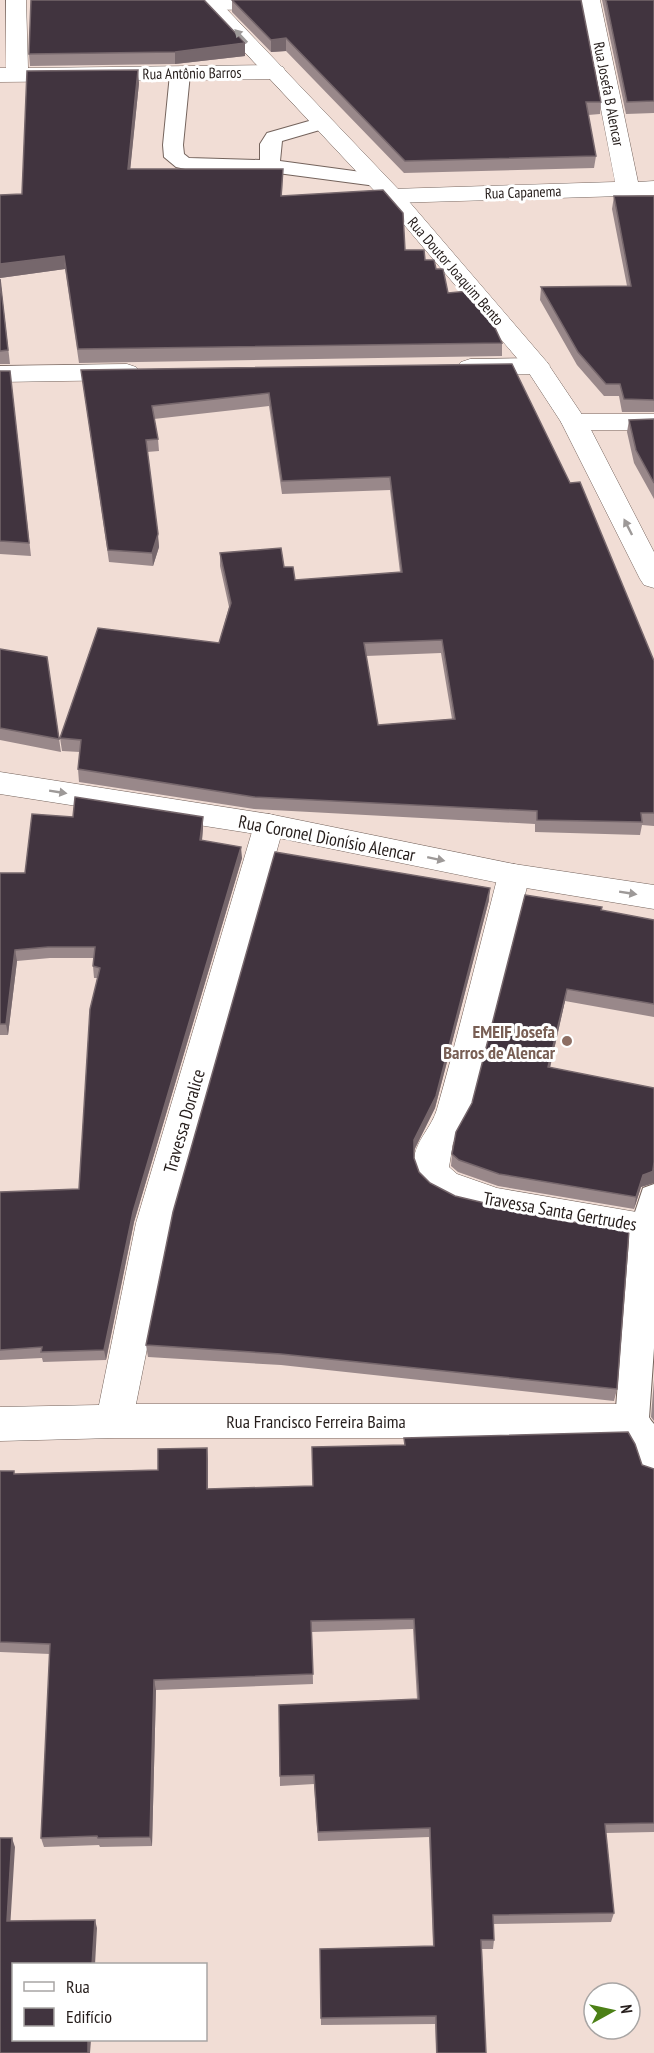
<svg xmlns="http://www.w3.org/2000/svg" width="654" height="2053" font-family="'PT Sans Narrow',sans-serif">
<rect width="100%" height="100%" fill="#f1ddd5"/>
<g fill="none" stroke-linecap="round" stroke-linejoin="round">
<!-- service casing -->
<g stroke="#74635c" stroke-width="2">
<path id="service" d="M180,68l7,2 3,4 -7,71 1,9 5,4 71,2v-16l7,-11 56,-16 7,2 3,4 -3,4 -48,14 -2,20 96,13 7,2 3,4 -3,4 -7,2 -106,-14h-71l-23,-5 -12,-10 -1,-12 7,-71 3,-4z
M654,1184v164l-5,70 5,6v56l-12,-5 -7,-21 -20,-33 15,-194 13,-39z"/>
</g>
<!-- minor casing -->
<g stroke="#74635c" stroke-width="1">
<path id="minor" d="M6,0h20l2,68 247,-3 8,2 3,5 -3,5 -8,2 -275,3v-14h6z
M202,0h83l2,3 -3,4 -7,2 -67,1 -7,-2 -3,-4z
M580,0h20l38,182 16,-1v14l-262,8 -8,-2 -4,-5 4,-5 8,-2 223,-7z
M537,358l9,3 4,5 -4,5 -9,3 -67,1 -9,-3 -4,-5 4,-5 9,-3z
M127,364l9,3 4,5 -4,5 -9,3 -127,2v-16z
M574,414h80v16h-80l-9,-2 -4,-6 4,-6z
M269,814l11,3 4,8 -112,398 -36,181h496l13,5 6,12 -6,12 -13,5h-518l-114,3v-34l99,-2 37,-182 118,-398 4,-8z
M514,864l11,3 5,8 -61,240 -16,28 -4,24 8,7 40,14 157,27v24c-19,7 -106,-11 -131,-17 -27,-6 -83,-14 -101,-37 -5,-7 -8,-17 -8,-26 2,-19 18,-32 23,-50 22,-77 41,-156 61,-234l5,-8z"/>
</g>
<!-- secondary casing -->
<g stroke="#74635c" stroke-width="1">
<path id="secondary" d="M196,0h22l182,191 146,170 41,61 67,130v36l-10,-3 -4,-6 -79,-157 -34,-52 -143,-169z
M0,772l269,42 245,50 140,21v24l-140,-23 -245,-50 -269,-42z"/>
</g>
<!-- service -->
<use href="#service" fill="#fff" fill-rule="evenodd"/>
<!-- minor -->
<use href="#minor" fill="#fff" fill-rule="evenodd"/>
<!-- secondary -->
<use href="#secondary" fill="#fff" fill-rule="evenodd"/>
</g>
<!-- wall -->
<path fill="#99888a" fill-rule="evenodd" d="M31,0l214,56 -70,8 -145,2 -1,-12z
M232,0l369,102 -1,12 -12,1 8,41 -2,12 -190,5 -118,-122 -15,1 -39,-40z
M602,0h52v113l-28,1z
M139,83l-9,86h153l-1,27 143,64 11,9 12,24 54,50v13l-423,7 -14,-94 -65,9 10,86h-10v-169l22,-1z
M614,196h40v216h-32l-3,-16h-15l-27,-31 -37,-65 1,-13 86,-1 -15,-77z
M512,364l142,297v165l-12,-1 -2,10 -105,-3v-8l-281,-15 -175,-27 -1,-13 2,-17 -18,-1 -2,-13 159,-95 10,-36 -9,-41v-13l64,14 11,13 105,-8 -10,-82 -108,4 -13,-88 -115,13 4,20 1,12 -12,1 12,95 -6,19 -44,-4 -28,-192zM441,653l11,66 -74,6 -12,-69z
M0,371h10l21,185 -31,-2z
M654,419v80l-20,-36 -7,-31 2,-12z
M0,649l47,8 14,95 -61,-12z
M73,817h130v11l-1,12 40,18 -108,364 -28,138 -63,2 -1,-4 -42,2v-168l79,-3 18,-211h-3l-1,-12 1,-8h-44l-33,3 -9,74h-8v-162h25z
M489,900l-54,208 -21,43v7l5,14 198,217 -3,12 -333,-36 -133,-8 -2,-12z
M601,910l53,10v97l-89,-16 -15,67 103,102h1v13l-13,4 -7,22 -136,-23 -40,-14 -7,-6 1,-12z
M654,1380v41l-3,-4z
M404,1438l238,27 12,4v363l-48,1 8,80 -3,9 -118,2 1,16 -1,9h-11l4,104h-50l-1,-29 -114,1 -1,-76 113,-3 -4,-109 -111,4 -4,-57 -34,2 -1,-81 138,-6 -4,-70 -101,3 1,52 -157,6 -4,156 -52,1 -1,-2 -55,2 -3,-9 9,-184 -50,-2v-181l14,3 144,-4 49,-22 1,41 105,-3 91,-41z"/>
<!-- shaded-wall -->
<path fill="#76676c" d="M286,38v13l-15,1v-12z
M245,43v13l-70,8v-12z
M138,70l1,13 -10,99 -1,-13z
M64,256l1,13 -65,9 10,86 -10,-85v-15z
M158,534l1,13 -6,19 -1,-13z
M203,817v11l-2,23 -1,-11z
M241,847l1,11 -108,364 -28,138 -2,-10 29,-138z
M490,888l-1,12 -54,208 -22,44 1,-12z
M15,950l2,11 -9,74 -2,-11z
M567,989l-2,12 -18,79 1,-13z
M654,1171v12l-13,4 -7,22 2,-12 7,-22z
M207,1448l1,11v41l-1,-11z
M154,1680l2,10 -4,156 -2,-9z
M12,1838l3,9 -5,82 -3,-8z
M95,1920l2,8 -2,37h-3z
M88,2040h3l-1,13h-2z"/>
<!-- building -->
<path fill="#41343f" stroke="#76676c" stroke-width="1.5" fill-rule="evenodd" d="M31,0h173l41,43 -70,9 -146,2z
M232,0h349l20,102h-15l10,54 -191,5 -119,-123 -15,2z
M606,0h48v101l-27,1z
M138,70l-10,99h155l-2,27 102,-6 20,23 2,37h19l1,10h9l2,9h7l5,24 21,-2 19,22 14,30 -424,6 -14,-93 -64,8v-69l22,-1 5,-123z
M614,196h40v204l-30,-1 -4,-15h-14l-28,-32 -37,-65 90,-1z
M0,279l8,71 -8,1z
M512,364l58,119 10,-1 74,179v152h-13l1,9 -105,-2v-9l-283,-14 -176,-28 3,-29 -21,-2 38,-110 121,15 12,-40 -11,-50 61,-5 3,19h9l2,13 107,-8 -12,-95 -108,4 -13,-88 -117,13 6,33 -12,1 12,94 -6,19 -44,-3 -27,-180zM442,640l13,79 -77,6 -14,-82z
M0,371h10l19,172 -29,-2z
M654,419v64l-18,-33 -7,-30z
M0,649l47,8 12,82 -59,-11z
M75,797l128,20 -3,23 41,7 -108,365 -29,138 -63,2 1,-5 -42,3v-158l79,-3 11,-180 10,-41 -7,-2 2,-19h-47l-33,3 -9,74h-6v-151h25l7,-59 41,3z
M275,852l215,36 -54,208 -22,44v18l5,14 11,11 25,13 97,23 77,11 -12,159 -336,-35 -135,-9 27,-133z
M525,895l77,12 -1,3 53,10v84l-87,-15 -19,78 106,21v74l-1,8h1v1l-11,4 -7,22 -137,-23 -40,-14 -7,-6 4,-22 16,-29z
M628,1432l7,12 7,21 12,4v354l-49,1 9,89 -121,2 1,25h-13l5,113h-49l-1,-37 -115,2 -1,-69 114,-3 -4,-118 -112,4 -4,-57 -34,1 -1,-71 140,-6 -5,-80 -103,2 2,53 -159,6 -4,157 -52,1 -1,-2 -56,2 9,-194 -50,-2v-171h14v3l144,-4v-21l49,-1v41l106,-3 -1,-39 93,-2 -1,-7z
M0,1838h12l-5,83 88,-1 -3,45h-78v75h74v13h-88z"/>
<!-- one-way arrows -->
<defs><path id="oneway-solid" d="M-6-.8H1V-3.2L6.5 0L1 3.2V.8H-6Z" transform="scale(1.5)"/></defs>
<g fill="#9d9998">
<use href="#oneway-solid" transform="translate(241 36) rotate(-134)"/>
<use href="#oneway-solid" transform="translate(628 527) rotate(-117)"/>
<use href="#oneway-solid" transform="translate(58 792) rotate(9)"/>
<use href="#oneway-solid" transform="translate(436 859) rotate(12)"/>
<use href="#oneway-solid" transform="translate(628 893) rotate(9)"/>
</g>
<!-- markers -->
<circle fill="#8d6e63" stroke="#fff" stroke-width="2" cx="567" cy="1041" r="6"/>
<g text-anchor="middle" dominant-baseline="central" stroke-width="6" stroke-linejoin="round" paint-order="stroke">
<!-- far-street labels -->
<g font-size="15" fill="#251d1b" stroke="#fff">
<text transform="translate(192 73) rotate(-1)">Rua Antônio Barros</text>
<text transform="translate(609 94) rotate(79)">Rua Josefa B Alencar</text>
<text transform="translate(523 192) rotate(-2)">Rua Capanema</text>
<text transform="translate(456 271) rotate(49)">Rua Doutor Joaquim Bento</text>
</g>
<!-- street labels -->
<g font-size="18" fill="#251d1b" stroke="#fff">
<text transform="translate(327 838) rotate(11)">Rua Coronel Dionísio Alencar</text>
<text transform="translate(184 1121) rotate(-74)">Travessa Doralice</text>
<text transform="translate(560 1211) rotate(10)">Travessa Santa Gertrudes</text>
<text x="316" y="1421">Rua Francisco Ferreira Baima</text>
</g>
<!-- education labels -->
<g font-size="18" font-weight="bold" fill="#785e54" stroke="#fff" text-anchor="end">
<text x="555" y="1031">EMEIF Josefa<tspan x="555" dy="21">Barros de Alencar</tspan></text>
</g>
</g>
<!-- legend -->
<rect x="12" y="1963" width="195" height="78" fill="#ffffff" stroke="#a8a5a4" stroke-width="1.5"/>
<rect x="24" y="1982" width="30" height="9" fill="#ffffff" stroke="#a8a5a4" stroke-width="1.5"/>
<text x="66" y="1993" font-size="18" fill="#251d1b">Rua</text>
<rect x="24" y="2008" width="30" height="18" fill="#41343f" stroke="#a8a5a4" stroke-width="1.5"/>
<text x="66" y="2023" font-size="18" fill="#251d1b">Edifício</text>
<!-- north arrow -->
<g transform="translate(612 2011) rotate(82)"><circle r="28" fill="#ffffff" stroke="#a8a5a4" stroke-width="1.5"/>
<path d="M0-4.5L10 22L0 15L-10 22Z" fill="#4c8016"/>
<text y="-9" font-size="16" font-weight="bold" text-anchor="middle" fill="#251d1b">N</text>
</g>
</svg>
